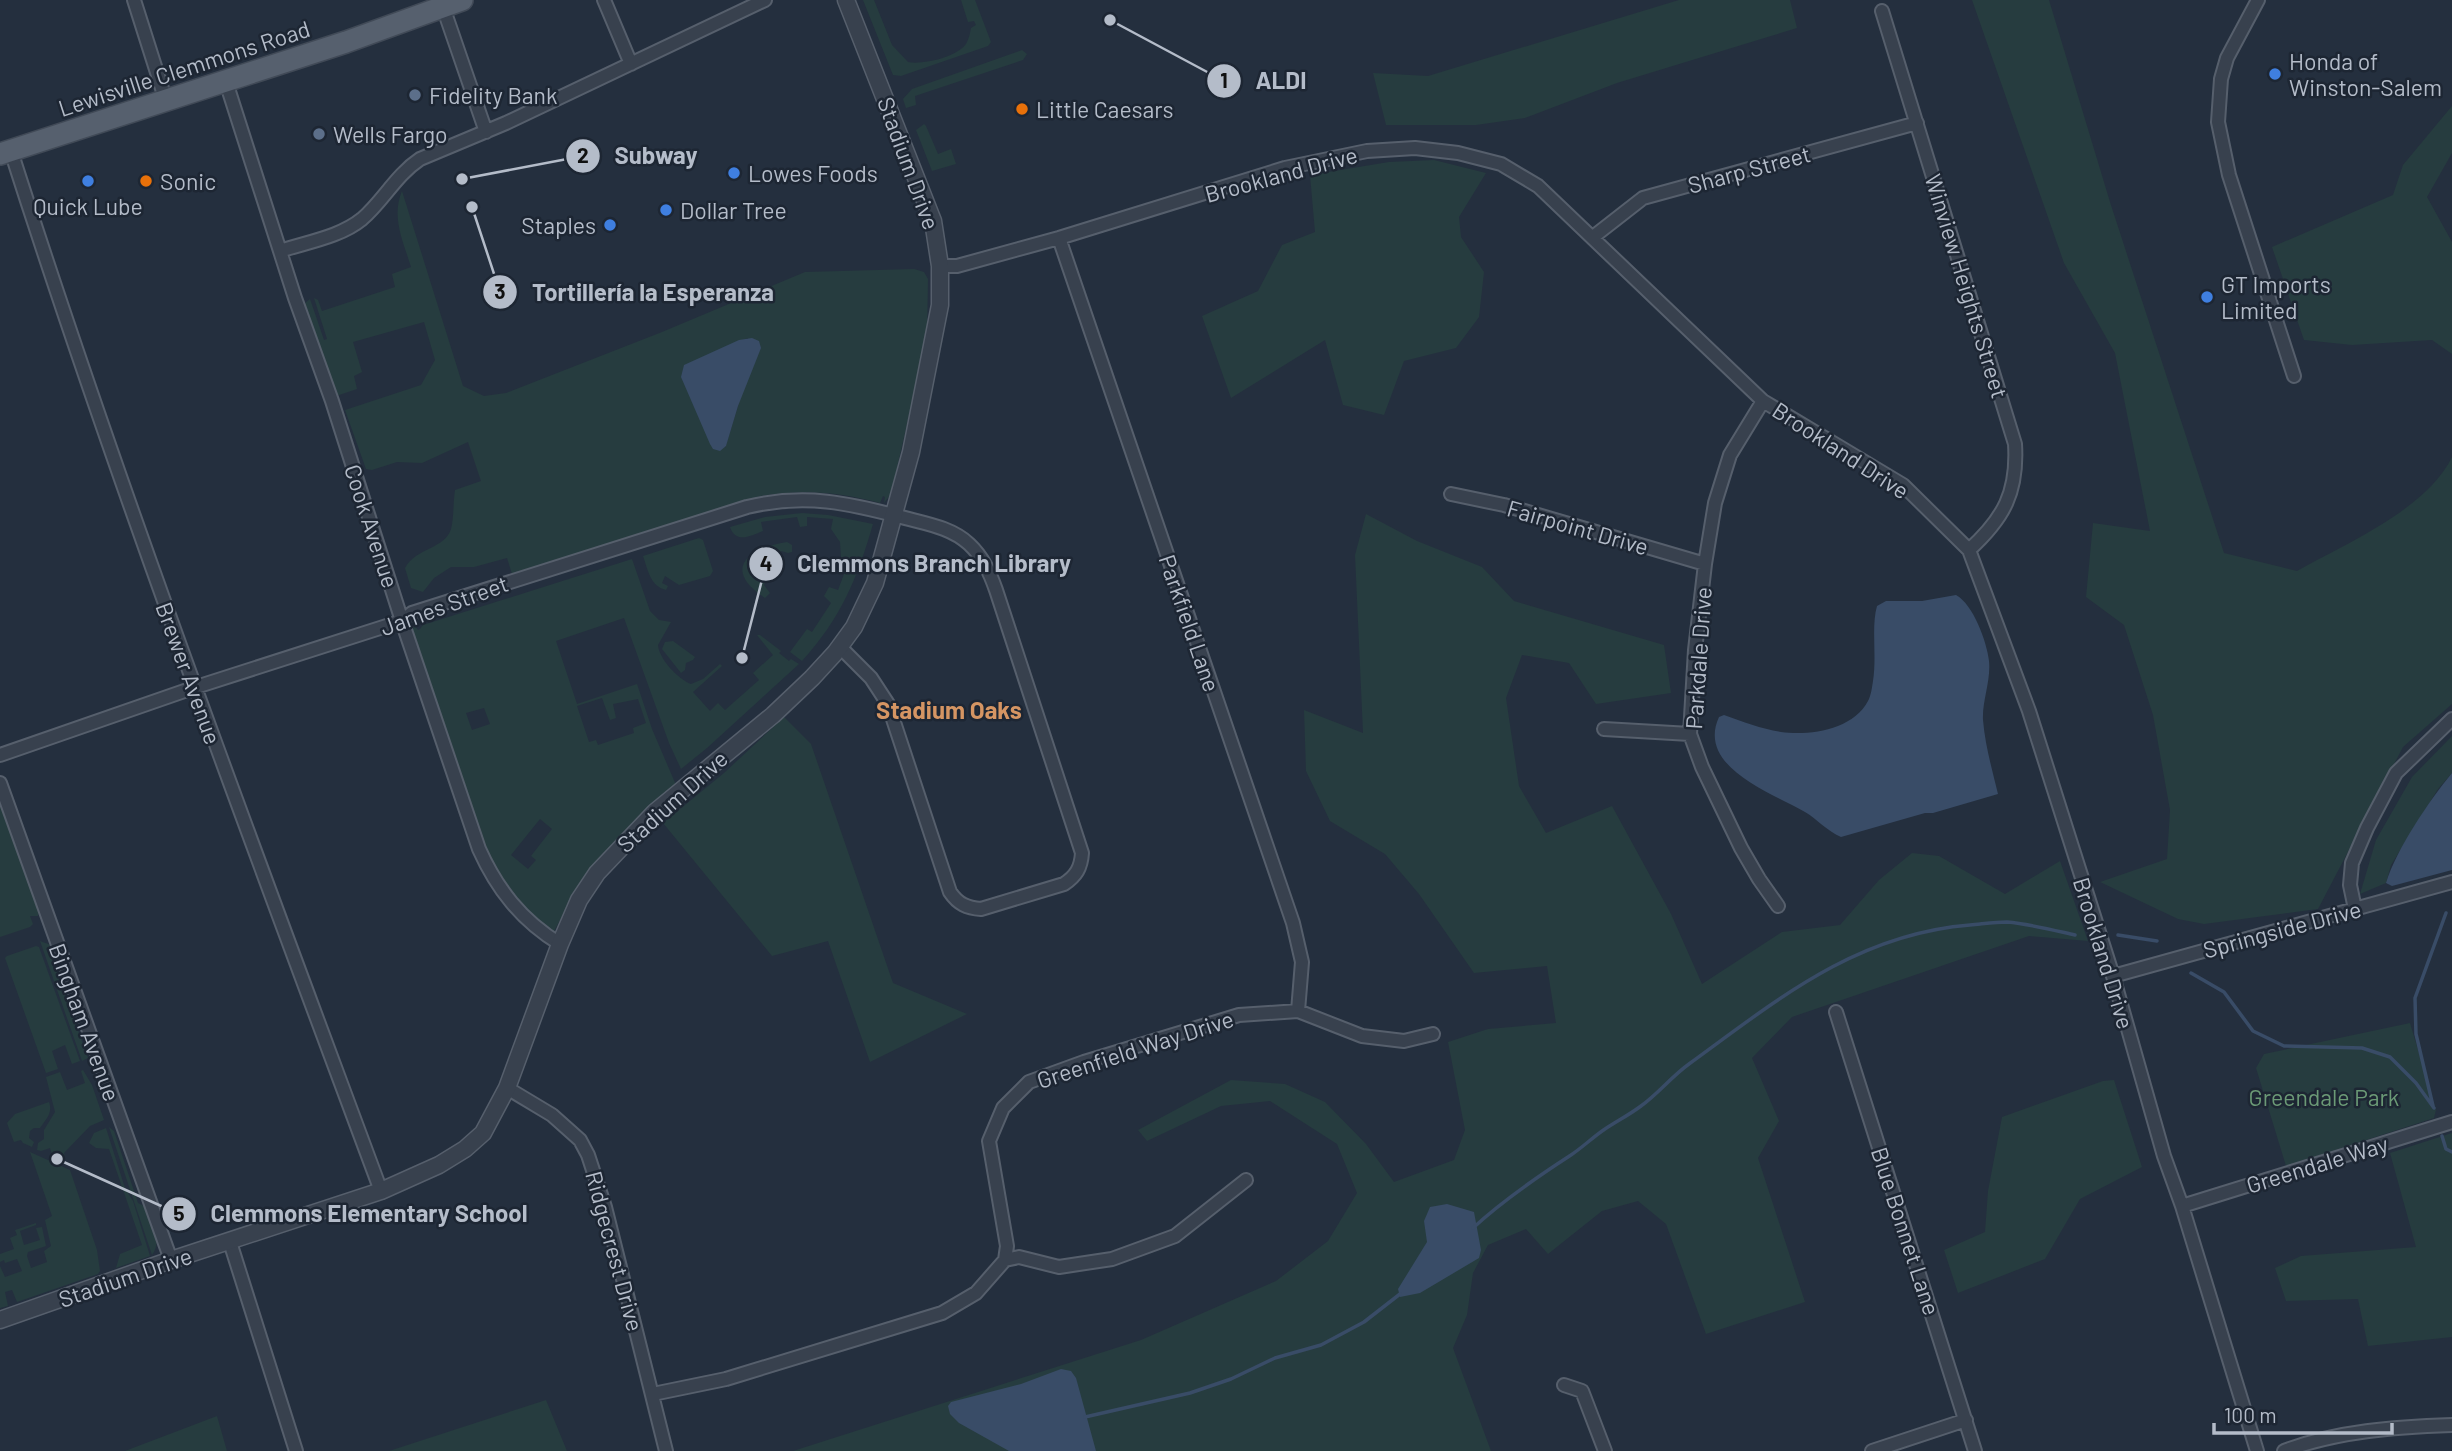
<svg xmlns="http://www.w3.org/2000/svg" width="2452" height="1451" font-family="Barlow,sans-serif">
<rect width="100%" height="100%" fill="#242f3e"/>
<!-- green -->
<path fill="#263c3f" fill-rule="evenodd" d="M863,0h11l18,45 16,17c15,3 49,-5 58,-18 3,-5 4,-11 5,-16l5,-3 -2,-4 -6,1 -7,-22h14l16,42 -3,4 -87,30 -8,-1z
M1679,0h111l7,28 -180,55 -92,35 -49,7h-90l-13,-52 55,3z
M1972,0h77l61,202 114,351 73,18c50,-28 130,-62 155,-114v247l-49,43 -85,162 -114,15 -26,-5 -78,-37 67,-23 3,-49 -17,-95 -29,-90 -38,-28 7,-74 57,8 -35,-178 -51,-90z
M1022,50l5,4 -4,6 -108,36 1,9 -10,3 -3,-9 9,-10z
M2452,106v47l-25,44 25,45v112l-20,-14 -80,5 -48,-5 -32,-93 121,-52 10,-30z
M924,124l2,2 12,28 13,-5 5,15 -24,7 -16,-41z
M1434,160l52,13 -27,44 2,20 23,35 -5,45 -23,31 -52,13 -20,54 -41,-10 -18,-65 -94,58 -29,-82 56,-25 24,-46 33,-13 -5,-57 79,-13z
M402,191l61,195 21,10 22,-3 156,-61 143,-60 109,-3 10,3 4,7 -1,58 -36,157 -7,9 1,-6 -2,-1 -3,7c-40,-11 -78,-14 -119,-7l-249,78 -5,-16 -33,9h-23l-17,11 -11,14 -12,-4 -6,-20c12,-21 40,-19 46,-39 3,-11 2,-27 4,-39l26,-9 -13,-39 -46,21 -25,-1 -25,8 -6,-1 -21,-59 76,-25 14,-25 -11,-38 -71,20 9,30 -8,4 3,13 -21,7 -31,-93 5,-4 14,41 3,-1 -13,-41 4,2 4,11 73,-24 -3,-13 19,-7c-8,-26 -20,-50 -9,-76zM748,338l-10,68 -13,42 -4,-99z
M802,513l26,2 45,9c-16,55 -32,94 -71,137l-12,-9 17,-23 5,3 19,-29 -7,-7 5,-9 9,3 11,-29 -8,-4 -1,-15 -9,-13 2,-10 -26,-2v9l-7,1 -3,-10 -36,5 2,9c-13,5 -27,13 -33,-4l35,-10z
M1366,514l51,27 65,26 32,34 150,44 7,48 -75,11 -27,-41 -47,-8 -16,43 13,88 27,47 66,-27 59,108 31,70 80,-52 58,-7 39,-45 33,-27 27,3 66,38 55,-33 28,80 -59,-5 -237,81 -40,41 27,63 -21,37 47,144 -99,32 -40,-110 -28,-23 -36,10 -54,43 -22,-25 -38,16 -15,28 -6,42 -14,33 38,103h-698l348,-111 135,-59 52,-40 29,-48 -20,-49 -67,-43 -49,5 -74,35 -9,-11 93,-50 54,4 40,18 41,42 28,38 60,-22 11,-30 -17,-88 40,-13 68,-6 -9,-57 -73,7 -55,-79 -34,-40 -55,-33 -24,-50 -2,-61 59,23 -8,-178z
M699,538l4,2 10,31 -3,5 -31,9 -14,-9 -3,7 6,3 -2,4c-16,-4 -18,-20 -23,-34z
M787,542l5,3v7l-4,1 -7,-2 -17,34 6,8 -5,5c-44,-29 -17,-50 22,-56z
M632,559l18,52 9,9 12,2 -13,23c1,14 20,34 33,39l12,-5 17,-15 2,2 -29,26 17,19 8,-8 7,7 34,-30 -6,-7 20,-18 -16,-20h3l21,16 -2,2 10,8 2,-2 8,5 -92,84 -26,21 -12,-26 -45,-125 -68,23 21,63 60,-20 15,45 24,56 -105,115 -18,33 -5,-1 -39,-39 -19,-32 -78,-228 2,-9 4,6 2,-1 3,-4zM602,698l8,22 6,-2 -3,-14 25,-5 8,24 -13,5 1,5 -36,12 -2,-5 -7,2 -12,-36zM484,708l6,16 -18,6 -6,-17zM540,819l12,10 -21,27 5,4 -8,9 -17,-14z
M673,641l22,16 -2,3 -7,3 -1,7 -4,3 -19,-24 3,-7z
M784,717l27,27 82,239 74,31 -97,48 -42,-121 -56,15 -109,-133 61,-50z
M2452,736v37l-14,16 -47,76 -5,18 -26,11 16,-54 36,-63z
M0,800l39,108 -1,8h-8l3,8 -3,3 -30,10z
M40,941l11,4 -2,3 2,8 37,102 -6,3z
M36,946l3,1 41,114 -8,3 -7,-19 -13,6 6,18 -12,4 -41,-115 2,-2z
M2410,1023l26,87 -2,8 -148,48 -30,-98 8,-14z
M83,1070l9,15 12,35 -14,6 -26,27 1,5 -13,-3 -2,-7 -9,3 -4,-1 1,-7 6,-4v-9l11,-18 -9,-35 14,-5 7,18 18,-7 -4,-12z
M2114,1080l28,87 -62,32 -35,60 -87,34 -14,-43 41,-18 3,-41 14,-74 101,-36z
M49,1102c4,11 -3,17 -9,26h-6l-4,3 -1,7 5,4 -2,5 -9,-4 -2,-3 -7,2 -7,-19 8,-9z
M109,1127l5,4 24,72 8,4c5,15 17,34 6,48z
M106,1128l19,60 8,13 17,55 -34,12 4,-14 22,-9 -33,-96 -13,-1 -7,-5 5,-10z
M2452,1133v204l-84,9 -10,-47 -72,2 -11,-33 26,-12 115,-9 -26,-94z
M30,1152l40,18 27,80 3,21 -2,3 -81,28 -5,-12 -7,2 3,14 -8,2v-42l5,11 17,-6 -5,-12 -12,4 -1,-3 -4,2v-8l14,-5 -4,-11 7,-3 -2,-5 21,-7v2l-16,6 4,14 16,-5 -4,-12 6,-1 4,19 -18,6 -1,4 4,12 16,-6 -3,-11 7,-5 -6,-26 7,-4z
M546,1400l21,51h-179h1z
M217,1416l10,35h-102z"/>
<!-- water -->
<path fill="#394c67" d="M752,338l7,3 2,7 -23,58 -12,40 -6,5 -7,-2 -3,-5 -29,-67 3,-12 55,-25z
M1956,595c17,9 31,47 33,66 2,20 -7,40 -6,59 2,25 9,49 15,74l-65,19h-8l-84,24c-14,-6 -24,-18 -36,-25 -33,-19 -109,-45 -86,-95l5,-2c19,7 38,14 57,17 28,4 72,-2 87,-31 3,-5 4,-14 5,-20 4,-25 -2,-54 4,-75l9,-5h36z
M2452,773v97l-60,16 -6,-3c11,-35 43,-82 66,-110z
M1447,1204l27,8 7,38 -2,8 -59,35 -20,4 -2,-8 29,-47 -3,-21 6,-14z
M1061,1369l10,2 5,7 20,73h-87l-50,-28 -9,-9 -2,-8 3,-4 70,-18z"/>
<g fill="none" stroke-linecap="round" stroke-linejoin="round">
<!-- stream -->
<path stroke="#394c67" stroke-width="3.5" d="M2118,935l39,6
M2191,973l33,19 29,39 31,15 78,2 28,9 26,26 18,25
M2433,1106l-17,-72 -1,-36 31,-85
M2442,1136l4,13 6,3
M1473,1228c30,-28 64,-51 98,-73 12,-8 22,-18 34,-26 12,-8 24,-14 36,-23 17,-12 31,-30 48,-42 88,-64 167,-130 281,-139 12,-1 25,-3 37,-3 23,2 46,8 68,13
M1085,1417l105,-24 41,-14 44,-21 46,-13 43,-23 36,-28"/>
<!-- minor casing -->
<g stroke="#565f6c" stroke-width="16">
<path id="minor" d="M134,0l32,101
M604,0l27,64
M2258,0l-31,58 -6,21 -3,43 11,53 65,201
M443,7l43,125
M1882,11l133,433c3,48 -11,74 -46,106
M226,82l69,216 37,103 70,220 77,228c18,40 42,71 81,95
M11,151c112,351 242,695 370,1040
M1593,237l50,-39 274,-75
M1059,238l234,685 9,39 -4,49
M280,251c27,-9 60,-14 82,-32 21,-18 34,-44 58,-60l86,-36 259,-123
M940,266h17l102,-28 226,-70 82,-17 48,-3 43,5 43,11 37,22 225,215 140,84 66,65 60,161 84,265 51,180 18,50 75,245
M1763,401l-33,54 -15,48 -10,61 -10,86 -5,84 12,33 39,81 18,31 19,27
M1451,494l53,11 201,59
M1604,729l86,5
M0,755l193,-67 209,-67 10,-8 335,-106c58,-14 102,-4 158,11 23,6 47,10 64,26 14,13 21,29 27,46l86,263c-1,15 -6,23 -18,31l-83,25c-14,-1 -23,-5 -31,-17l-62,-188 -17,-26 -31,-31
M0,783l171,477
M2355,909l-5,-24 2,-22 15,-35 29,-55 56,-54
M2113,976l339,-94
M1836,1012l139,439
M507,1088l45,27 28,25 8,15 17,52 61,244
M2182,1206l270,-84
M230,1242l66,209
M1005,1260l14,-3 40,10 53,-8 63,-23 71,-56
M1564,1385l18,6 23,60
M653,1394l73,-15 216,-66 34,-20 29,-33 2,-14 -18,-105 14,-33 26,-26 55,-20 155,-47 59,-4 64,25 42,5 29,-7
M1872,1451l94,-31
M2284,1451c53,-20 111,-24 168,-26"/>
</g>
<!-- tertiary casing -->
<g stroke="#565f6c" stroke-width="19">
<path id="tertiary" d="M0,1320l171,-60 210,-69 58,-26 26,-16 18,-16 24,-45 53,-144 19,-44 18,-27 58,-61 118,-97 39,-37 23,-25 19,-26 21,-44 36,-131 29,-147v-39l-7,-45 -87,-221"/>
</g>
<!-- primary casing -->
<g stroke="#414a57" stroke-width="24">
<path id="primary" d="M0,154l346,-112 116,-42"/>
</g>
<!-- minor -->
<use href="#minor" stroke="#38414e" stroke-width="12"/>
<!-- tertiary -->
<use href="#tertiary" stroke="#38414e" stroke-width="16"/>
<!-- primary -->
<use href="#primary" stroke="#56606e" stroke-width="21"/>
</g>
<!-- markers -->
<g fill="#3f7fe0" stroke="#1d2633" stroke-width="2.5">
<circle cx="2275" cy="74" r="7"/>
<circle cx="734" cy="173" r="7"/>
<circle cx="88" cy="181" r="7"/>
<circle cx="666" cy="210" r="7"/>
<circle cx="610" cy="225" r="7"/>
<circle cx="2207" cy="297" r="7"/>
</g>
<g fill="#5c6f8a" stroke="#1d2633" stroke-width="2.5">
<circle cx="415" cy="95" r="7"/>
<circle cx="319" cy="134" r="7"/>
</g>
<g fill="#e8710a" stroke="#1d2633" stroke-width="2.5">
<circle cx="1022" cy="109" r="7"/>
<circle cx="146" cy="181" r="7"/>
</g>
<g text-anchor="middle" dominant-baseline="central" stroke-width="5" stroke-linejoin="round" paint-order="stroke">
<!-- poi labels -->
<g font-size="23" fill="#b4bcc9" stroke="#1d2633" text-anchor="start">
<text x="2289" y="61">Honda of<tspan x="2289" dy="26">Winston-Salem</tspan></text>
<text x="429" y="95">Fidelity Bank</text>
<text x="1036" y="109">Little Caesars</text>
<text x="333" y="134">Wells Fargo</text>
<text x="748" y="173">Lowes Foods</text>
<text x="160" y="181">Sonic</text>
<text x="88" y="206" text-anchor="middle">Quick Lube</text>
<text x="680" y="210">Dollar Tree</text>
<text x="596" y="225" text-anchor="end">Staples</text>
<text x="2221" y="284">GT Imports<tspan x="2221" dy="26">Limited</tspan></text>
</g>
<!-- street labels -->
<g font-size="23" fill="#b4bcc9" stroke="#1d2633">
<text transform="translate(184 68) rotate(-18)">Lewisville Clemmons Road</text>
<text transform="translate(909 163) rotate(70)">Stadium Drive</text>
<text transform="translate(1749 169) rotate(-15)">Sharp Street</text>
<text transform="translate(1281 174) rotate(-15)">Brookland Drive</text>
<text transform="translate(1967 286) rotate(73)">Winview Heights Street</text>
<text transform="translate(1841 450) rotate(33)">Brookland Drive</text>
<text transform="translate(372 526) rotate(72)">Cook Avenue</text>
<text transform="translate(1578 527) rotate(16)">Fairpoint Drive</text>
<text transform="translate(444 605) rotate(-20)">James Street</text>
<text transform="translate(1190 623) rotate(71)">Parkfield Lane</text>
<text transform="translate(1698 658) rotate(-86)">Parkdale Drive</text>
<text transform="translate(189 673) rotate(70)">Brewer Avenue</text>
<text transform="translate(672 801) rotate(-42)">Stadium Drive</text>
<text transform="translate(2282 929) rotate(-15)">Springside Drive</text>
<text transform="translate(2104 953) rotate(73)">Brookland Drive</text>
<text transform="translate(85 1022) rotate(70)">Bingham Avenue</text>
<text transform="translate(1135 1049) rotate(-18)">Greenfield Way Drive</text>
<text transform="translate(2317 1164) rotate(-17)">Greendale Way</text>
<text transform="translate(1906 1231) rotate(72)">Blue Bonnet Lane</text>
<text transform="translate(615 1251) rotate(75)">Ridgecrest Drive</text>
<text transform="translate(125 1277) rotate(-19)">Stadium Drive</text>
</g>
<!-- park labels -->
<g font-size="23" fill="#6b9a76" stroke="#1d2633">
<text x="2324" y="1097">Greendale Park</text>
</g>
<!-- neighbourhood labels -->
<g font-size="24" font-weight="bold" fill="#d59563" stroke="#1d2633">
<text x="949" y="709">Stadium Oaks</text>
</g>
</g>
<!-- callouts -->
<path fill="none" stroke="#b4bcc9" stroke-width="2.5" d="M1110 20L1224 81M462 179L583 156M472 207L500 292M742 658L766 564M57 1159L179 1214"/>
<g fill="#b4bcc9" stroke="#1d2633" stroke-width="2.5">
<circle cx="1110" cy="20" r="7"/>
<circle cx="462" cy="179" r="7"/>
<circle cx="472" cy="207" r="7"/>
<circle cx="742" cy="658" r="7"/>
<circle cx="57" cy="1159" r="7"/>
<circle cx="1224" cy="81" r="18"/>
<circle cx="583" cy="156" r="18"/>
<circle cx="500" cy="292" r="18"/>
<circle cx="766" cy="564" r="18"/>
<circle cx="179" cy="1214" r="18"/>
</g>
<g font-size="21" text-anchor="middle" font-weight="bold" fill="#111">
<text x="1224" y="88">1</text>
<text x="583" y="163">2</text>
<text x="500" y="299">3</text>
<text x="766" y="571">4</text>
<text x="179" y="1221">5</text>
</g>
<g font-size="24" text-anchor="middle" font-weight="bold" fill="#b4bcc9" stroke="#1d2633" stroke-width="5" stroke-linejoin="round" paint-order="stroke">
<text x="1281" y="89">ALDI</text>
<text x="656" y="164">Subway</text>
<text x="653" y="301">Tortillería la Esperanza</text>
<text x="934" y="572">Clemmons Branch Library</text>
<text x="369" y="1222">Clemmons Elementary School</text>
</g>
<!-- scale -->
<path d="M2214 1423v10h178v-10" fill="none" stroke="#b4bcc9" stroke-width="3.5"/>
<text x="2224" y="1423" font-size="21" fill="#b4bcc9" stroke="#1d2633" stroke-width="5" paint-order="stroke">100 m</text>
</svg>
